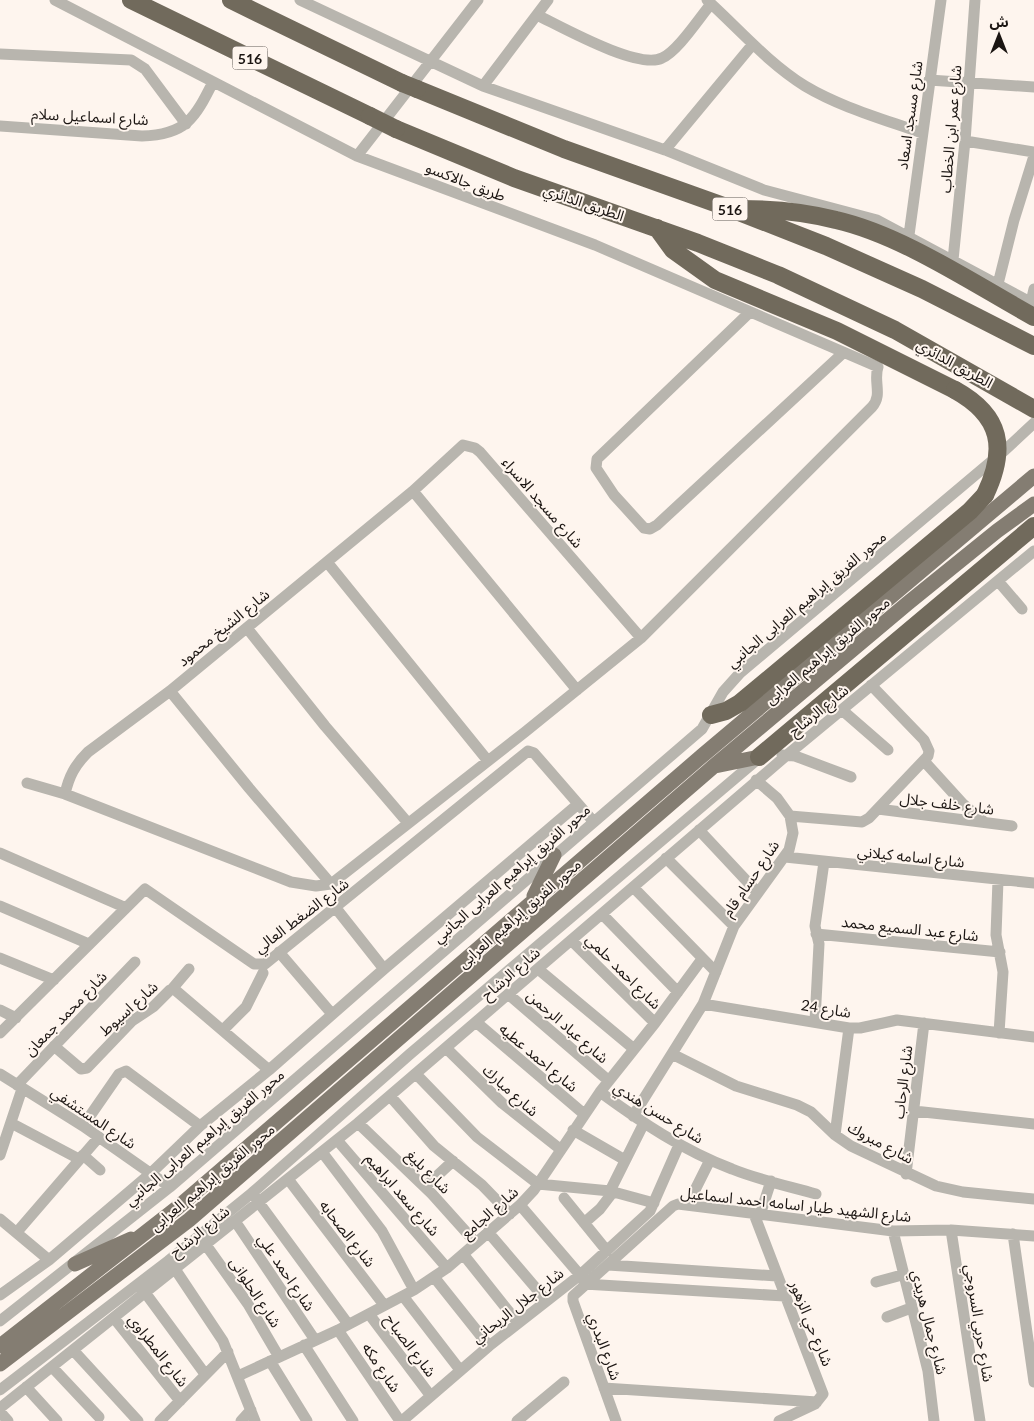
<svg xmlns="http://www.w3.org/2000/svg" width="1034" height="1421" font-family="Lato,'Noto Sans Arabic',sans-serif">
<rect width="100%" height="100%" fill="#fef5ee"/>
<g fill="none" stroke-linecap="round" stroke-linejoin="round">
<!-- minor -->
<path stroke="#b8b5ae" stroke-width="11" d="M300,0l183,86 182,64 99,40 113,30 157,84
M707,0c32,29 61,63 98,86 35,21 78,33 117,47
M537,15c25,12 101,55 125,43 16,-7 37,-40 49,-54
M0,54l131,6 14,9 41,55
M929,80l105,7
M483,86l65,-86
M0,126l142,10c44,-1 53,-18 71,-54
M965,141l69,11
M665,150l88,-106
M357,156l121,-156
M909,235l32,-235
M953,260l12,-119 10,-141
M998,284l16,-64 20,-64
M1031,302l3,-13
M749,313l-152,146 -1,9 18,27 30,33 6,1 7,-4 186,-172
M413,491l164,199
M327,562l161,199
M998,581l24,28
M247,628l78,98 83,97
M170,691l79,97 82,96
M842,710l46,40
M782,755l13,1 56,21
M924,761l39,43 21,18
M27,783l38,11 226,88 25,4 15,-2 194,-152 116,-94 231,-231c11,-12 1,-26 6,-40l-283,-122 -238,-89 -302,-156
M65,794c4,-18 10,-29 23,-42l82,-61 243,-200 50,-46 12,3 5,4 161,186
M878,809l134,17
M790,816l72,6 7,-4 59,-62 1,-5 -5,-11 -53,-55
M699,830l59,63
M0,853l124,54
M785,857l249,26
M666,858l68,68
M998,880l-2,55 7,37 -4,61
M633,887l83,85
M0,906l89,38
M335,907l49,62
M602,914l76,78
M816,934l184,18
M571,940l84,83
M279,952l53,62
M0,958l54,22
M538,969l96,80
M172,989l17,-20
M508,994l101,87
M703,1004l146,24h11l37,-8 137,17
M0,1010l16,8
M815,1021l4,-77 -4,-18 9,-64
M476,1022l108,92
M223,1030l23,-23 17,-34
M0,1033l145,-144 109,75h11l263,-213 6,2 59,68
M54,1046l27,23 6,-1 45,-47 21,-14 17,-17 4,-1 95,81
M446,1048l56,55 58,46
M672,1054l64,32 61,19 14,7 24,23 16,11 85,40 27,6 71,7
M0,1074l83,52 87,61
M416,1074l61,63 61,47 72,7 44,12
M17,1085l118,-123
M600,1092c41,30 84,59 132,77 27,11 56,17 84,25
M390,1096l44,50 48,39 28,29
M914,1111l120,13
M633,1116l70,-112 31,-78 55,-76 4,-17 -3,-17 -13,-18 -21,-18
M11,1123l68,36
M358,1123l74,71 44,49
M83,1126l36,-52 7,-3 74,55
M573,1130l52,30
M835,1135l14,-107
M337,1140l110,128
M322,1152l60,79 32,59
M0,1155l22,-66
M83,1155l17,15
M906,1174l18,-151
M288,1179l96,126
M425,1187l28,-26
M610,1191l34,-68
M694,1192l16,-32
M254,1196l94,128
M564,1198l43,53
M520,1205l60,70
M754,1214l69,180 -8,10 -36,17
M760,1215l11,-34
M0,1219l49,41
M235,1221l80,119
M584,1223l16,-14 13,-17
M951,1230l29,191
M893,1231l35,140 6,50
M17,1232l82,-95
M488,1232l58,68
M1013,1234l21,148
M206,1245l42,59 31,53
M463,1254l55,69
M608,1265l169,11
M175,1269l48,72 32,80
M434,1277l55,69
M876,1282l26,-7
M584,1284l201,12
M141,1287l64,87
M0,1295l49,-35 101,-86 50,-48 69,-56 115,-101 193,-164
M403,1296l57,74
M369,1314l61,81
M887,1317l24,-9
M114,1318l66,83
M0,1321l170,-134 532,-458 21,-37 17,-19 265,-223 29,-27
M338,1330l62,91
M304,1345l49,76
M73,1350l65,71
M270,1361l37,60
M52,1367l47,50
M238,1376l100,-46 76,-40 33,-22 73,-63 14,-15 66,-98 55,-69 47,-64
M26,1387l31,34
M604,1388l213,14
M0,1390l168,-129 84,-68 158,-139 349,-296
M0,1408l358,-285 429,-368 247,-204
M0,1412l8,9
M160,1421l68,-69
M241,1421l10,-11
M402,1421l87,-75 91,-71 70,-64 29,-66
M517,1421l47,-39
M616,1421l-43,-120v-5l100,-90 5,-2 215,27 58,-1 83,6"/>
<!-- major -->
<path stroke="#847d72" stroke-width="15" d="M715,766l44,-9
M534,896l20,-41
M75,1264l56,-25
M0,1346l177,-138 526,-453 331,-279
M0,1364l189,-144 525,-454 194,-163 89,-72 37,-27"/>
<!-- highway -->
<path stroke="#716a5c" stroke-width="18" d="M131,0l239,116
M231,0l171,83
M417,89l147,60 165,59 97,38 96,43 112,57
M396,129l118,49 184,65 80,32 117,55 139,79
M741,209c32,0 64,3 95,11 66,15 138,64 198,97
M657,228l16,22 42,30 122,51 118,59
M711,715l15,-4 14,-8 230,-192 15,-16
M759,757l275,-231"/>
<!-- highway-bridge -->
<path stroke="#716a5c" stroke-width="18" d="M402,83l15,6
M370,116l26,13
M955,390c47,26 52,59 30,105"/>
</g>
<g text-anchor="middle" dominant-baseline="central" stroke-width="4" stroke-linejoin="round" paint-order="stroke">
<!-- shield labels -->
<g fill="#fef5ee" stroke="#5f5854" stroke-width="1">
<rect x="232.5" y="46.5" width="35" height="23" rx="4"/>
<rect x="712.5" y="197.5" width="35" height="23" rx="4"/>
</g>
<g font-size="14" font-weight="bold" fill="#1b1512">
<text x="250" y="58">516</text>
<text x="730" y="209">516</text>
</g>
<!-- street labels -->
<g font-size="15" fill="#1b1512" stroke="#fef5ee">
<text transform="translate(909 115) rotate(-82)">شارع مسجد اسعاد</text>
<text transform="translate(90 116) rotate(3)">شارع اسماعيل سلام</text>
<text transform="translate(950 129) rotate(-85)">شارع عمر ابن الخطاب</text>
<text transform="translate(466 181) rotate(21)">طريق جالاكسو</text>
<text transform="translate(584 202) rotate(19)">الطريق الدائري</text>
<text transform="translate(955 363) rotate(29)">الطريق الدائري</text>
<text transform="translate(543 502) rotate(49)">شارع مسجد الاسراء</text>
<text transform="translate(806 599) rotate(-40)">محور الفريق إبراهيم العرابى الجانبي</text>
<text transform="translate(223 627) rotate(-39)">شارع الشيخ محمود</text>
<text transform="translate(827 650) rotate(-40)">محور الفريق إبراهيم العرابى</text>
<text transform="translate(818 710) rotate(-39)">شارع الرشاح</text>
<text transform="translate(947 803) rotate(7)">شارع خلف جلال</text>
<text transform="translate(911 856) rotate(6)">شارع اسامه كيلاني</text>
<text transform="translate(511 873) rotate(-41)">محور الفريق إبراهيم العرابى الجانبي</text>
<text transform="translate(750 878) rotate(-56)">شارع حسام قام</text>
<text transform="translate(519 913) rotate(-41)">محور الفريق إبراهيم العرابى</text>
<text transform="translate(301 915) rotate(-37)">شارع الضغط العالي</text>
<text transform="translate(910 928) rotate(6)">شارع عبد السميع محمد</text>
<text transform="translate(624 971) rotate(45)">شارع احمد حلمي</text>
<text transform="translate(510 973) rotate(-41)">شارع الرشاح</text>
<text transform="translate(128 1008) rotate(-42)">شارع اسيوط</text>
<text transform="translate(826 1008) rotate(9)">شارع 24</text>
<text transform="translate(65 1013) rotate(-46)">شارع محمد جمعان</text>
<text transform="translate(568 1026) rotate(41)">شارع عباد الرحمن</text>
<text transform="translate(539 1057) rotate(40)">شارع احمد عطيه</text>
<text transform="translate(902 1082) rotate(-83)">شارع الرحاب</text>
<text transform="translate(511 1090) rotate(42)">شارع مبارك</text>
<text transform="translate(659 1112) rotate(32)">شارع حسن هندي</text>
<text transform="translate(94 1117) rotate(34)">شارع المستشفي</text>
<text transform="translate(204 1137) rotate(-40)">محور الفريق إبراهيم العرابى الجانبي</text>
<text transform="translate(881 1142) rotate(28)">شارع مبروك</text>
<text transform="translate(429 1171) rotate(45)">شارع بليغ</text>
<text transform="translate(212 1177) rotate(-40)">محور الفريق إبراهيم العرابى</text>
<text transform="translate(403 1194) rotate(49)">شارع سعد ابراهيم</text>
<text transform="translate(796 1204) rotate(6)">شارع الشهيد طيار اسامه احمد اسماعيل</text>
<text transform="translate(489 1212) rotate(-41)">شارع الجامع</text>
<text transform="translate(199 1231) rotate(-39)">شارع الرشاح</text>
<text transform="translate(348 1233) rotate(52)">شارع الصحابه</text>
<text transform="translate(287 1272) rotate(56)">شارع احمد علي</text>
<text transform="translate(256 1292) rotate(57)">شارع الحلوانى</text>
<text transform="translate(517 1305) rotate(-38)">شارع جلال الريحاني</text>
<text transform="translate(930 1322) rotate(76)">شارع جمال هريدي</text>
<text transform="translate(812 1323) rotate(68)">شارع حي الزهور</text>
<text transform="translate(980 1323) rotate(81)">شارع حربي السروجي</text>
<text transform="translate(411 1345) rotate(53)">شارع الصباح</text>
<text transform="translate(605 1346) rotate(70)">شارع البدري</text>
<text transform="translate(159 1350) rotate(52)">شارع المطراوي</text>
<text transform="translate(382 1367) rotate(56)">شارع مكه</text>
</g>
</g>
<!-- north arrow -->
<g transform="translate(999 35)" stroke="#fef5ee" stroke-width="4" paint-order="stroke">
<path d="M0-4L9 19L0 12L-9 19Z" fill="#1b1512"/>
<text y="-8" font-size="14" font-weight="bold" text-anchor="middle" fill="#1b1512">ش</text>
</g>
</svg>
